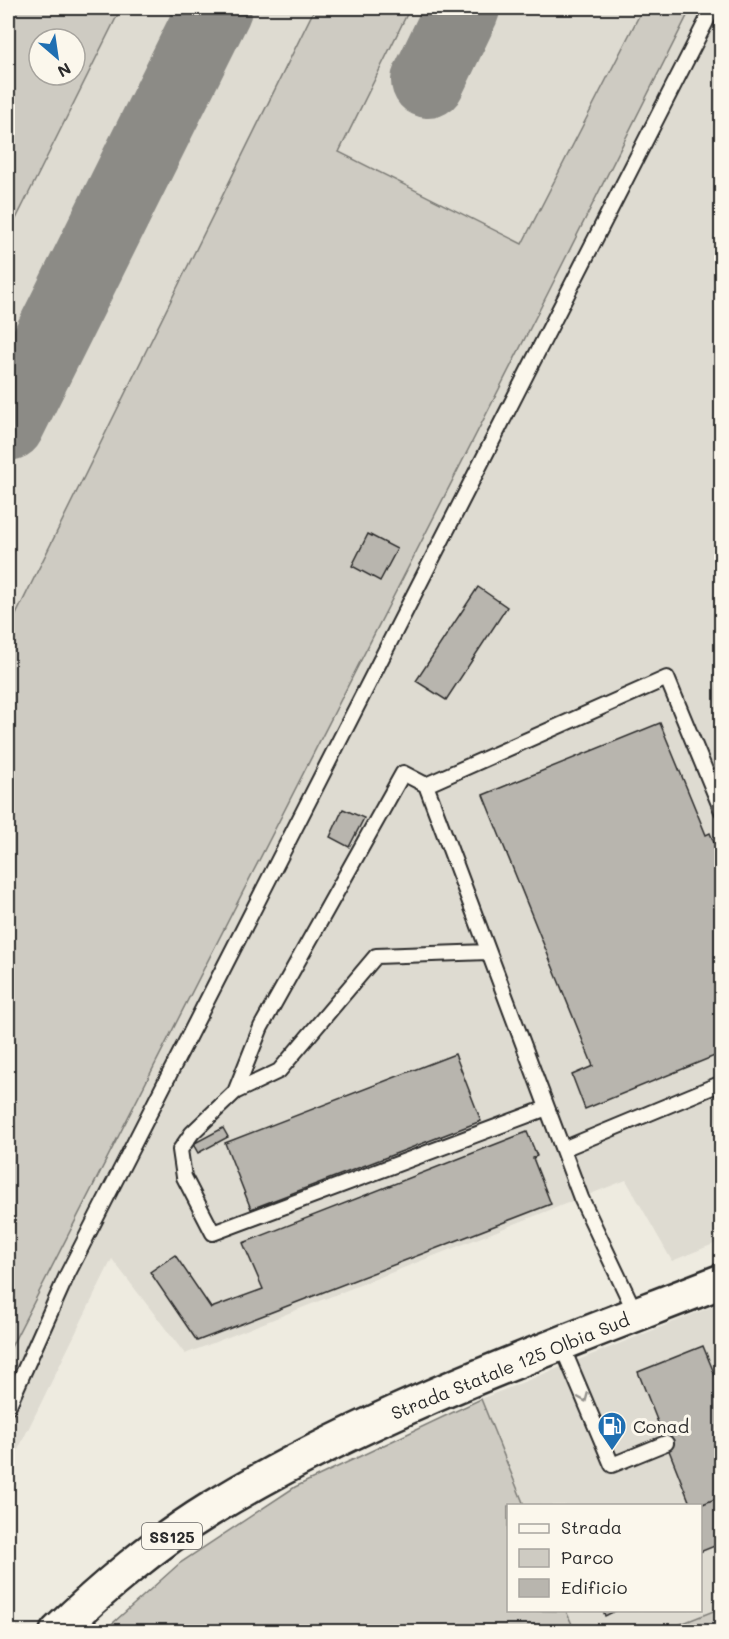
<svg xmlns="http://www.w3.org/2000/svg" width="729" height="1639" font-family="Mali,sans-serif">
<rect width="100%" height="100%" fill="#eeebe0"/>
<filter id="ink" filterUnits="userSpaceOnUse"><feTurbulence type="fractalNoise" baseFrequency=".0167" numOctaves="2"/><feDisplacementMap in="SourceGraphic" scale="12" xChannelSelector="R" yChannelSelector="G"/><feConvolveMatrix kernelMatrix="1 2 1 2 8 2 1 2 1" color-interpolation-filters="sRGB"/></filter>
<g filter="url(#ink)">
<!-- built -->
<path fill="#dedbd1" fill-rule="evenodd" d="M8,8h713l1,20 -1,1213 -49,20 -46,-81 -441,174 -73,-95 -104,211zM39,39h36v36h-36z
M721,1303v305l-58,23h-88l-9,-20 134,-1v-104l-176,-1 -43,-106z"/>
<!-- green -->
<path fill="#cecbc2" stroke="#7c7b76" stroke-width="1.5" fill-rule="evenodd" d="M8,8h113l-113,227zM39,39h36v36h-36z
M315,8h95l-71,144 183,92 121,-236h48l-142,283 -541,1062v-722z
M481,1399l43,106 -16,1v104l58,1 9,20h-471l76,-68 115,-76z
M721,1608v23h-58z"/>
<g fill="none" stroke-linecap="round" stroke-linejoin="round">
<!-- taxiway -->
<path stroke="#8c8b86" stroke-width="74" d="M428,81l35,-73
M8,424l207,-416"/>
</g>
<!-- building -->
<path fill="#b8b5ae" stroke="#2b2b2b" stroke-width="1.5" d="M368,534l29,15 -17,32 -28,-15z
M478,587l29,20 -61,93 -30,-19z
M660,723l46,112 4,-2 12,29v191l-137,56 -13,-34 21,-9 -110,-271z
M343,809l21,9 -15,29 -19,-10z
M455,1054l26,67 -230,88 -26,-66z
M223,1128l5,9 -30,16 -5,-9z
M527,1132l10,24 -4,2 18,46 -354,137 -47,-69 25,-17 36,53 52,-19 -20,-46z
M703,1346l19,46v104l-24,10h-7l-53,-134z
M722,1496v47l-22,9v-46h-2z
M603,1610h14l-12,6z"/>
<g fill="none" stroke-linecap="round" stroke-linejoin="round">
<!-- lane casing -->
<g stroke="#2b2b2b" stroke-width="18">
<path id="lane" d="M426,785l-23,-12 -142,254 -26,65 44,-21 97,-115 112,-4
M235,1092l-43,41 -12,17 4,27 29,56 334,-125
M563,1149l159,-66
M636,1314l-55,-116 -155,-413 241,-107 55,133
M561,1344l51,121 54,-22
M8,1407l59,-132 646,-1267"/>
</g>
<!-- primary casing -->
<g stroke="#2b2b2b" stroke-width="38">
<path id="primary" d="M57,1632c44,-43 100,-90 152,-122 160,-98 339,-161 513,-229"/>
</g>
<!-- lane -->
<use href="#lane" stroke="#fbf7ec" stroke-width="14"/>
<!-- primary -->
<use href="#primary" stroke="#fbf7ec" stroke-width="33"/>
</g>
<!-- one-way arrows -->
<defs><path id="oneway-chevron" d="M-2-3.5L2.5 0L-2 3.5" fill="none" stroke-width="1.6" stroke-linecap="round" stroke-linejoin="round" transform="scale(1.5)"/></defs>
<use stroke="#93918c" href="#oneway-chevron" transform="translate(584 1398) rotate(67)"/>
</g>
<!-- icons -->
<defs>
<g id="fuel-pin" transform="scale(1.5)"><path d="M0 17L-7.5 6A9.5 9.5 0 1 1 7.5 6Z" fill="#1f6fb2" stroke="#fbf7ec"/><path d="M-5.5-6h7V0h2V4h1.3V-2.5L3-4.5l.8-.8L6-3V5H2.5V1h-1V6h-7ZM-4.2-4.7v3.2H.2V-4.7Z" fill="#fff"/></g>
</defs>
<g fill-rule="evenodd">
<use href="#fuel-pin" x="612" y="1426"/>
</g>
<g text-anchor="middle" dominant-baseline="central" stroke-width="6" stroke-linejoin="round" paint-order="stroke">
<!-- shield labels -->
<rect fill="#fbf7ec" stroke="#696865" stroke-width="1.5" x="142" y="1523" width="60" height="26" rx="4.5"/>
<g font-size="16" font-weight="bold" fill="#2b2b2b">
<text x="172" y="1536">SS125</text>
</g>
<!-- street labels -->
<g font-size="18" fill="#2b2b2b" stroke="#fbf7ec">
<text transform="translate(510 1366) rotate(-22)">Strada Statale 125 Olbia Sud</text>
</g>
<!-- poi labels -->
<g font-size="18" fill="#2b2b2b" stroke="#fbf7ec" text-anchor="start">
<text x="633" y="1426">Conad</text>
</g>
</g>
<!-- margin -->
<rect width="729" height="1639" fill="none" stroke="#fbf7ec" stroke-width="30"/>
<rect x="15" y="15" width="699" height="1609" fill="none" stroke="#2b2b2b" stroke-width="2" filter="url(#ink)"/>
<!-- legend -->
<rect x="507" y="1504" width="195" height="108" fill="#fbf7ec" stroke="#a8a59f" stroke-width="1.5"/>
<rect x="519" y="1524" width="30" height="9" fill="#fbf7ec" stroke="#a8a59f" stroke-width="1.5"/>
<text x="561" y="1534" font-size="18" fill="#2b2b2b">Strada</text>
<rect x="519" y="1549" width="30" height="18" fill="#cecbc2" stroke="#a8a59f" stroke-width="1.5"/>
<text x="561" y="1564" font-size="18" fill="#2b2b2b">Parco</text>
<rect x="519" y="1579" width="30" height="18" fill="#b8b5ae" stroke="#a8a59f" stroke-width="1.5"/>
<text x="561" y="1594" font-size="18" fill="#2b2b2b">Edificio</text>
<!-- north arrow -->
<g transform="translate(57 57) rotate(151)"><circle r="28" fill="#fbf7ec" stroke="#a8a59f" stroke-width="1.5"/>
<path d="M0-4.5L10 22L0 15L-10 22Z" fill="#1f6fb2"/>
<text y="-9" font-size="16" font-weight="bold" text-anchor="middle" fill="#2b2b2b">N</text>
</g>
</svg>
